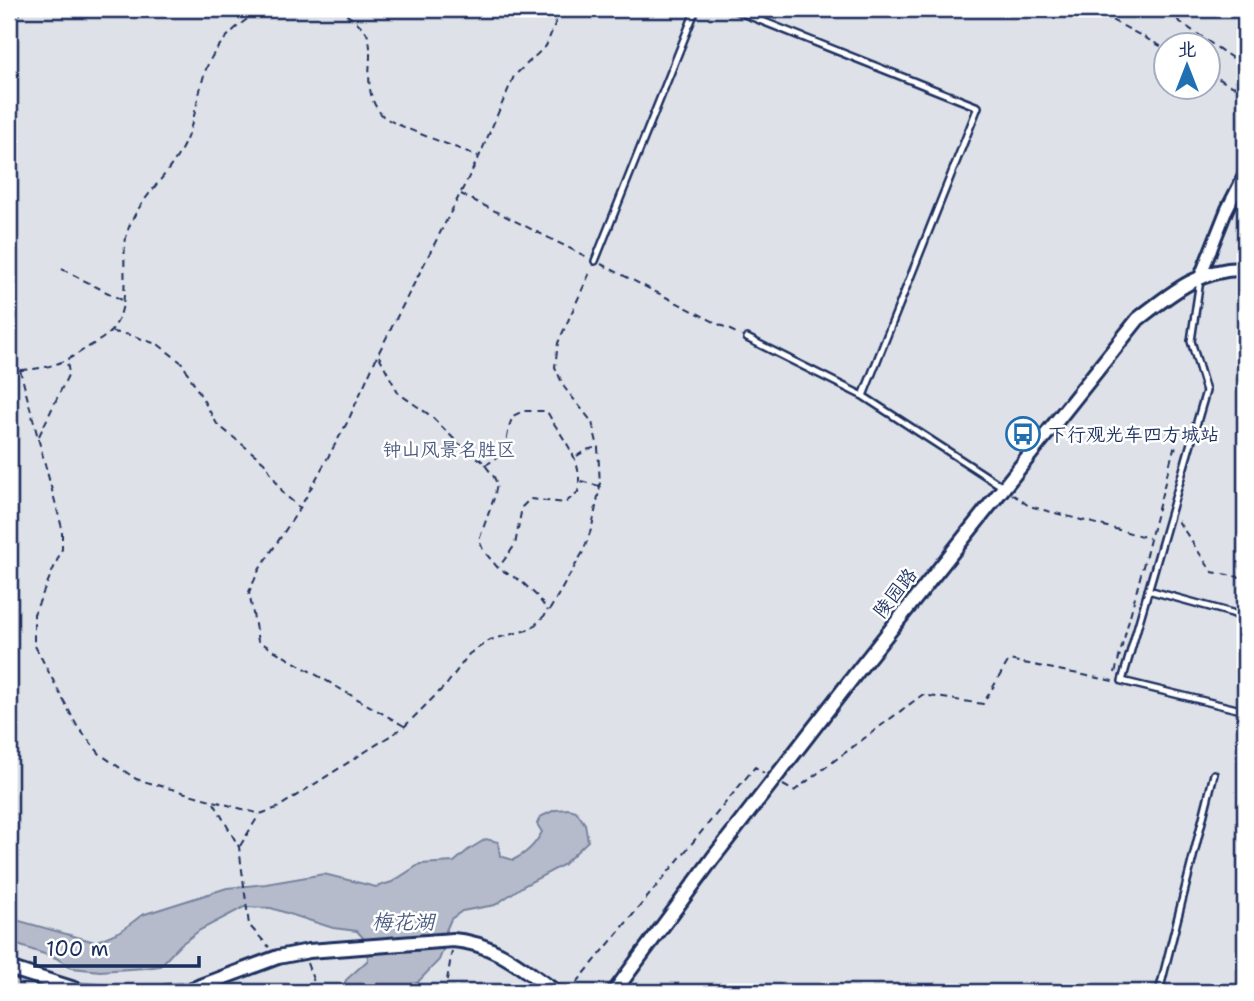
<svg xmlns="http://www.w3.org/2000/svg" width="1254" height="1001" font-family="'Shantell Sans','LXGW WenKai TC',sans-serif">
<rect width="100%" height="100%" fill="#fff"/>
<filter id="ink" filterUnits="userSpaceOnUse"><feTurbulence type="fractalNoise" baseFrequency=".0143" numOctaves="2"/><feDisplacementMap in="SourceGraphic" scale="14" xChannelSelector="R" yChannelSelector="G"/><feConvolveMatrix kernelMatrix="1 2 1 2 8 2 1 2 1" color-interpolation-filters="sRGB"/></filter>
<g filter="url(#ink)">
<!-- green -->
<path fill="#dee1e7" stroke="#7c88a2" stroke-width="2" fill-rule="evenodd" d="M9,9h1236v983h-1236zM1166,46h42v42h-42z"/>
<!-- water -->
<path fill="#b5bbca" stroke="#77839f" stroke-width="2" d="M569,809l7,2 9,13 3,17 -25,24 -40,21 -28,19 -33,6 -11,8 -7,16 -1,15 -4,10 -22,23 -23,9h-53l5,-12 22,-20 -2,-19 -9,-10 -24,-3 -62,-20 -27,-1 -44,23 -20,15 -20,21 -15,2 -45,3 -28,-3 -16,-10 -47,-16v-24l86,24 26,-11 21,-16 85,-27 39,-4 58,-10 52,13 16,-5 28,-18 34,-2 14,-12 18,-11 12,3 2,14 13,4c14,-7 22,-15 29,-28l-5,-8 3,-7 15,-7z"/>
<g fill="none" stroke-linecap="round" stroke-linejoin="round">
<!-- service casing -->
<g stroke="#1b2f5e" stroke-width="10">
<path id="service" d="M732,9l246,98 -115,289
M595,261l101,-252
M1200,280l-9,61 15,50 -84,290 123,30
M747,338l116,58 140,91
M1148,590l84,23 13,6
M1159,992l55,-218"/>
</g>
<!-- minor casing -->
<g stroke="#1b2f5e" stroke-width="16">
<path id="minor" d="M1200,277l27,-68 18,-35"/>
</g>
<!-- tertiary casing -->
<g stroke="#1b2f5e" stroke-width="18">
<path id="tertiary" d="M9,14l5,-5
M9,968l72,23 16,1
M167,992l20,-1 91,-34 31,-6 144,-11c42,3 70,29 103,52
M614,992l99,-134 148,-191 277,-348c32,-25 64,-52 107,-50"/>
</g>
<!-- path -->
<path stroke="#1b2f5e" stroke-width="2" stroke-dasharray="7 5" stroke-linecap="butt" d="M336,9c11,6 22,12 30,23 12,21 -9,57 17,84 9,9 78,33 95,40
M1091,9l75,40
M1156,9l17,8 72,50
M1208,73l24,13 13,3
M461,194l126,63
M601,264l139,71
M62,269l60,31
M112,332l19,3 28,10 23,18 35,61 47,38 20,32 16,14
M379,356l19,37 33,23 27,27 24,18 12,16 3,7 -3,14 -15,42 4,10 15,18 23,13 16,15 11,15
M9,364l11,6 42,158v21l-28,65v30l43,82 23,28 36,25 124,35 17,-6 127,-81 43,-43 22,-30 21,-14 41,-11 18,-18 34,-59 9,-25 8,-41 -2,-39 -6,-25 -28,-35 -9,-20 3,-24 33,-73
M21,370c26,-1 43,-7 64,-21 8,-5 20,-11 26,-18 24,-28 6,-72 18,-104 12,-30 39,-51 53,-79 13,-24 15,-51 23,-76 8,-26 37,-54 61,-63
M39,436l30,-63 -2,-11
M577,456l9,-6 11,-3
M485,465c27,-13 18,-26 28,-49l10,-5h23c4,4 5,9 9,14 14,22 28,39 23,67l-13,11 -35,-4 -8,8 -7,38 -16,22
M581,481l18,5
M1012,494l17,12 120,32
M1178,521l34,51 27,5 6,-1
M1115,673l59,-225 6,1
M404,726l-146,-85 -9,-49 10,-22 41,-62 48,-87 30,-67 101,-197 35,-81 32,-30 15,-37
M783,785l11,6 128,-96 61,9 26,-44 104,21v-3
M214,803l25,44 10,78 20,22
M240,846l19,-31
M307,963l7,19v10
M445,992l7,-41
M569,992l186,-225 9,6"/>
<!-- service -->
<use href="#service" stroke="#fff" stroke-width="5"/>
<!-- minor -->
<use href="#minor" stroke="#fff" stroke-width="10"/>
<!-- tertiary -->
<use href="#tertiary" stroke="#fff" stroke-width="12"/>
</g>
</g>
<!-- icons -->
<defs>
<g id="bus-ring" transform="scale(1.75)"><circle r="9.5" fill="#fff" stroke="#1f6fb2" stroke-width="1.5"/><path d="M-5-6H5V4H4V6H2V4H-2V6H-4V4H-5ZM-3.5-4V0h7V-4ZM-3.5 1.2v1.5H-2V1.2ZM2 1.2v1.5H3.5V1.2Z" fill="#1f6fb2"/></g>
</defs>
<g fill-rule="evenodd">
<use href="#bus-ring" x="1023" y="434"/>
</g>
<g text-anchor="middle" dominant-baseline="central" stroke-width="5" stroke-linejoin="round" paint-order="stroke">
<!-- poi labels -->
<g font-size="19" fill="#1b2f5e" stroke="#fff" text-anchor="start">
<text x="1048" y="434">下行观光车四方城站</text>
</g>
<!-- park labels -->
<g font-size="19" fill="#4c5c80" stroke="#fff">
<text x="449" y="449">钟山风景名胜区</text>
</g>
<!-- street labels -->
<g font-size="19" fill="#1b2f5e" stroke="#fff">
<text transform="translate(895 593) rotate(-52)">陵园路</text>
</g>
<!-- water labels -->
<g font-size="21" font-style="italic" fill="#49597e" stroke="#fff">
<text x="403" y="922">梅花湖</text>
</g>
</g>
<!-- margin -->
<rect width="1254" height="1001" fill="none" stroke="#fff" stroke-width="35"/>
<rect x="18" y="18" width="1219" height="966" fill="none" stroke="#1b2f5e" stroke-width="2.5" filter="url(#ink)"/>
<!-- north arrow -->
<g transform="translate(1187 66)"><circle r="33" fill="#ffffff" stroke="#a4acbf" stroke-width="2"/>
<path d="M0-5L12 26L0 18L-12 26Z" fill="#1f6fb2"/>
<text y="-10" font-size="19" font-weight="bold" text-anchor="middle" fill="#1b2f5e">北</text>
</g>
<!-- scale -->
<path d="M35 956v10h164v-10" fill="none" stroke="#1b2f5e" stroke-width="3.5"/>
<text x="46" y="956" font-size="21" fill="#1b2f5e" stroke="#ffffff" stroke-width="5" paint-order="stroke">100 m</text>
</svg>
